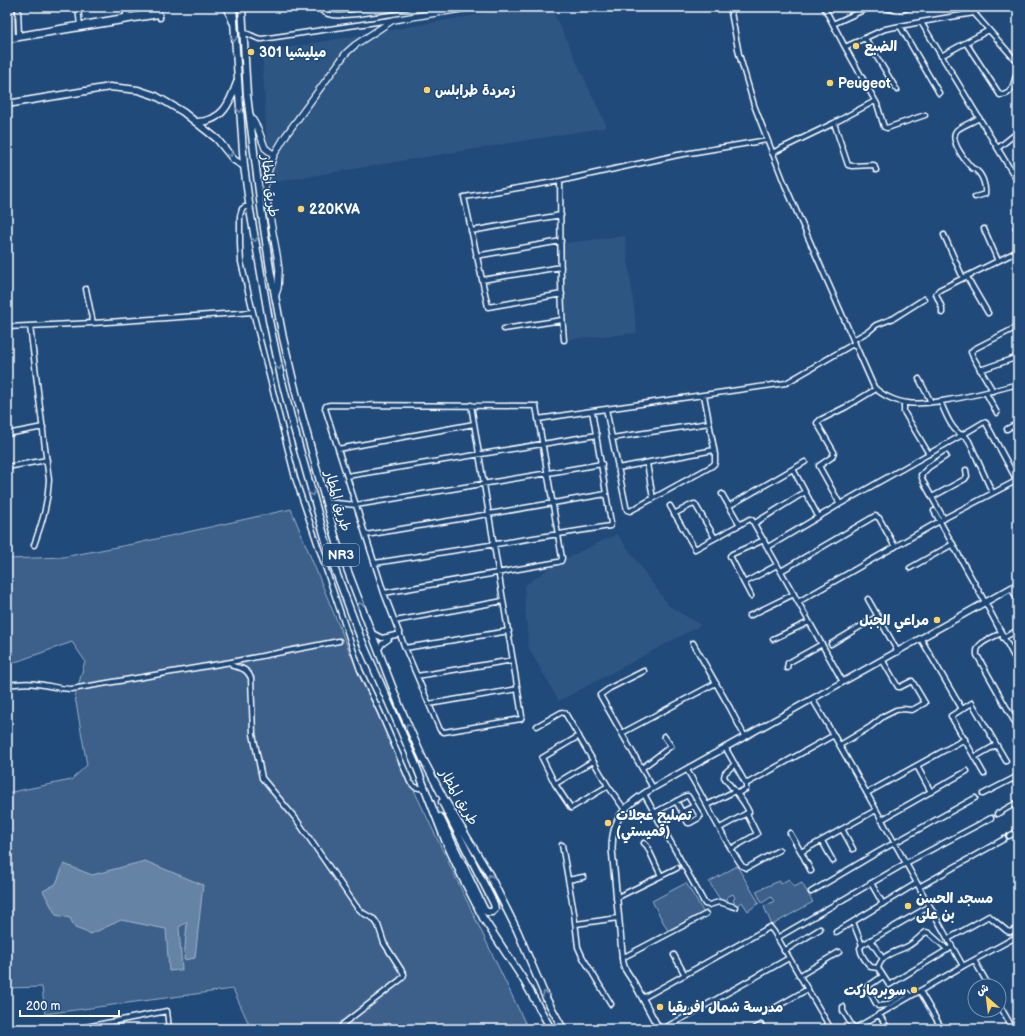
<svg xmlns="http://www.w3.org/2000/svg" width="1025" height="1036" font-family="'Balsamiq Sans','Playpen Sans Arabic',sans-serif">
<rect width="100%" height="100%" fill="#1f4a7a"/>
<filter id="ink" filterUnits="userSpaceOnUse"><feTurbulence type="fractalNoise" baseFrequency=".025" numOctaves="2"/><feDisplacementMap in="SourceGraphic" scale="8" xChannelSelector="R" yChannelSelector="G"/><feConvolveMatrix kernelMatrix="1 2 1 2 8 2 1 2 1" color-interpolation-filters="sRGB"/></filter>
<g filter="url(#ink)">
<!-- built -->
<path fill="#2e5683" d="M524,7h27l56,120 -338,56 -7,-131z
M625,236l12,97 -68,6 -12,-95z
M617,534l52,72 32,19 -142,76 -31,-54 -4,-61 34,-24z"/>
<!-- green -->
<path fill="#3c618b" stroke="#9eb0c5" d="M291,509l69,168 168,352h-277l-18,-40 -188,25 -3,-27 -35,1v-195l64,-13 16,-15 -12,-68 10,-36 -13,-19 -65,23v-106l56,-2 75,-14z
M737,866l22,37 -11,8 -6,-9 -6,4 -3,-6 2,-2 -2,-4 -6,3 1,4h-7l-12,-19z
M789,879l5,8 8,-4 11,19 -41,23 -8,-18 10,-6 -3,-4 -9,6 -6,-12 23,-10 1,3z
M686,883l18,30 -36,18 -16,-30z"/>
<!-- water -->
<path fill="#6583a4" stroke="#a3b5c8" d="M145,861l58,24 -8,73 -11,2 3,-38 -8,5 3,43 -13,1 -3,-42 -45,-9 -30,14 -16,-6 -5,-10 -14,-3 -13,-24 13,-7 8,-20 28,11z"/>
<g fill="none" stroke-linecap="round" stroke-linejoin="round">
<!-- minor casing -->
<g stroke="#fff" stroke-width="7">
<path id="minor" d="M12,7l1,30
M18,7l1,29
M78,7l2,19
M158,7l2,11
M318,7c10,12 25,8 39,7v-7
M730,7l9,47 15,51 31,80 89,202c7,8 23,15 34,16 11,2 23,-1 34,-2 26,-4 51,-10 76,-17
M824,7l21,40 40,-18 36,-7 97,160
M885,7c9,5 16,4 25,0
M974,13l44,50
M357,14l51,-7
M126,18v-5l6,-3 2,-3
M921,22l53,-9 7,-6
M833,24l37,-17
M900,26l39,67
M243,33c7,0 12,6 19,6l128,-19
M7,37l152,-26
M865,38l32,52
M7,40l152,-25
M966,43l34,52c14,1 14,-16 18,-26
M845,47l32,57 7,23 3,1 38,-13
M941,56l48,-26
M834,123l14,42 4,1 21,-1h1l2,5
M998,148l20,-16
M772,153l62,-30 41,-22
M560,181c1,52 -1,106 4,159
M975,197l10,-3c1,-7 -2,-18 -8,-23 -1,-2 -3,-2 -5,-3 -7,-7 -24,-29 -15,-38 3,-3 17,-9 22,-12
M249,207h-4l-3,2 -2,7v28l1,18 12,50 42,166 65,192 20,42 30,70 5,5 9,2
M1016,228l2,3
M984,229l14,32
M471,231l90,-16
M944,235l19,43
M476,256l85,-15
M967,277l21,36
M482,280l79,-13
M86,289l7,34
M562,294l-74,13 -24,-110 96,-16 118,-26 89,-15
M942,313v-5l-6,-14 3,-4 79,-39
M30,326l19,154c-1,24 -7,43 -15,65
M7,327l86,-4 160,-11
M504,329l58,-9
M853,340l16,-9 7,-6 18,-7 30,-19
M980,370l38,-13
M919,379l12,23
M993,391l-20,-34 -2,-5 3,-3 41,-21
M986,393l11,20
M904,403v9l25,42
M606,409l20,97 1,4 3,1 82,-45 3,-3v-9l-11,-59
M592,411l194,-28 69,-40
M1007,429l11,-6
M7,434l36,-7
M612,438l97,-15
M338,449l136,-25
M647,463l6,36
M7,467l40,-7
M618,468l96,-18
M793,469l25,47
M347,476l250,-41
M722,494l18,31
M932,497l33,-18 2,-3 -1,-6
M325,502l31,3 246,-41
M840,504l122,-69 4,2 3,4 23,51
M670,506l25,43 55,-30 2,1 91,162
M729,506l76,-44
M934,511l51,91 33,62
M674,514l17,-9 4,-1 20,34
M944,519l-21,-38 -2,-6 8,-8 17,-11
M755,523l50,-31
M366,535l240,-41
M768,547l72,-43 -21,-38 13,-9 2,-5 -17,-29 3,-3 26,-13 30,-18
M375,563l235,-37 1,-3 -19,-112 -54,8
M910,568l43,-24
M781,571l94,-55 4,2 16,29
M744,583l33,-18
M1011,588l7,12
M384,593l174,-31 3,-1 1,-3 -26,-152 -206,-1 -4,1 -1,2 59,185 21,55 35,82 4,2 77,-13 1,-3 -51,-311
M751,596l-21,-40 2,-2 32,-14
M868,599l30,53
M798,602l147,-84 69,-36 1,-5 -29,-54 -2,-1 -22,13c-11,-5 -17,-23 -22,-34
M749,616l45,-22
M395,621l108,-20
M372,633l10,5 18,-4
M1001,633c-10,6 -26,9 -24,22l41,73
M1003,638l15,-8
M773,639l36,-17
M921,639l41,70
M693,643l37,65 15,29
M831,644l47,-28
M405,648l104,-17
M378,651l4,-7 7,-5
M231,662l2,4c9,2 14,3 18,12l2,56 9,44 34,41 60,87 7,7 11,6 4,6 6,18 20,31 -1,3 -3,3 -57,44 -3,5
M787,668l1,-5 34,-19
M644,671l-34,17 -10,7 53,93
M417,676l96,-16
M7,685c10,-1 20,-3 29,-1 12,1 23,5 36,5l159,-27 108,-21
M813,700c52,87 100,177 150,266
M429,704l89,-15
M537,726l25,-14 3,1 43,73 17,24
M622,733l94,-50
M579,736l-37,22 13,26 16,24 37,-22
M840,745l30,-18 14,-11 12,-6 7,-1 9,1 13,-7 -13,-22 -12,6h-2l-15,-26
M725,747l21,37 88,-49
M975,757l21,-12
M917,766l14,26
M642,768l29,-22 -7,-10
M687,770c19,31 34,66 55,96l5,2 32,-18
M984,774l-33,-58 21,-13 34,58
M1014,778l4,7
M555,784l38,-23
M738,793l8,-4v-5
M867,793l98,-54
M644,794l61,110 4,1 10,-3 16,5
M983,794l35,-18
M707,805l28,-14
M682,812l12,-6
M654,813l32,-17h2l12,20 -1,2 -9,5h-2l-12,-22
M997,814l21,-12
M881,820l86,-49
M720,828l29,-16c-6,-14 -17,-23 -25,-35l1,-4 10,-9
M842,829l11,20
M790,833l11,19 75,-42
M1009,836l9,-5
M822,841l11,20
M644,843l3,3 14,30
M562,845l12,68 4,34 4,9 29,48
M731,849l26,-15 -10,-20
M801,852l10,19
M568,880l15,-3
M871,883l12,21
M919,887l85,-48
M811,892l67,-40 97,-54
M616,898l61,-30
M916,914l14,-8
M853,922l9,23 54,-31 7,2 11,-3
M576,924l42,-6
M836,932l81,-49
M777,938l129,-75 85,-45
M948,939l41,-23 18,15 3,1 8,-4
M870,940l13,19
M862,945l-2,3c1,8 5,13 11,19l7,1
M948,950l-19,-17 -3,-1c-6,4 -11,10 -18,14 -11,6 -26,7 -30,22l11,17 63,-38
M784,951l36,-22
M674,955l11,20
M622,958l84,-44
M974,960l15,26
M799,976l40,-24
M883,976l-16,11c4,5 7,15 11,19l9,-1 20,-12 3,3
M920,991l22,38
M643,998l127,-71 4,5 57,97
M999,1004l14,25
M843,1007v4l11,18
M769,1011l39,-22
M879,1014l9,15
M76,1029l91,-18 2,18
M662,1029l23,-12 104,-59
M754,1029l7,-4 3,4
M770,1029h1
M854,1029l109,-63 55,-30"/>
</g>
<!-- tertiary casing -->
<g stroke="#fff" stroke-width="8">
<path id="tertiary" d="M659,1029l-23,-43 -11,-17 -2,-6 -11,-114c0,-33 15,-45 41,-61l365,-204"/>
</g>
<!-- secondary casing -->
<g stroke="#fff" stroke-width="8">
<path id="secondary" d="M250,115l8,14 7,19 9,7
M275,297l3,-9 1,-18 -2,-15 -12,-65v-9l9,-26 12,-20 60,-82 9,-8 38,-25 80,-13"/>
</g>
<!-- primary casing -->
<g stroke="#fff" stroke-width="9">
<path id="primary" d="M7,104l103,-17 28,3 18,6 27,16 34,27 17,21 10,6
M197,122c27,-1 33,-20 41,-42"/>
</g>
<!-- trunk casing -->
<g stroke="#fff" stroke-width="9">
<path id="trunk" d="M233,7l11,159 6,44 19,110 12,57 12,48 34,120 7,22 27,72 54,124 30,77 18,39 20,39 40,61 28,50
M242,7l5,88 14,113 9,61 13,69 15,63 39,142 63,164 23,52 20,38 46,77 28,56 29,68 17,31
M440,817l44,92 3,3h5l3,-3 -1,-5 -52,-102"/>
</g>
<!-- motorway casing -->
<g stroke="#fff" stroke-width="10">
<path id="motorway" d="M228,7l5,14"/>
</g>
<!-- minor -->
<use href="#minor" stroke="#1f4a7a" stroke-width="4"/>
<!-- tertiary -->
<use href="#tertiary" stroke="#1f4a7a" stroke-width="5"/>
<!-- secondary -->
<use href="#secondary" stroke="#1f4a7a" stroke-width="5.5"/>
<!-- primary -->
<use href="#primary" stroke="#1f4a7a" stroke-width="6"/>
<!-- trunk -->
<use href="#trunk" stroke="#1f4a7a" stroke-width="6"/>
<!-- motorway -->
<use href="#motorway" stroke="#1f4a7a" stroke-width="7"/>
</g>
<!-- one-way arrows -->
<defs><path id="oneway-chevron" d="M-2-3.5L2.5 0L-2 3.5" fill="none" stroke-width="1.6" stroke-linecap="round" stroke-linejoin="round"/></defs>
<g stroke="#7992af">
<use href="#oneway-chevron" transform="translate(234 39) rotate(86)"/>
<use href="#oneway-chevron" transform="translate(240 110) rotate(86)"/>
<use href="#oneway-chevron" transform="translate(230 154) rotate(54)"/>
<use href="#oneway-chevron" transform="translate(255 239) rotate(80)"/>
<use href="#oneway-chevron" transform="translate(279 367) rotate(78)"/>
<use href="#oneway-chevron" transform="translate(312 493) rotate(74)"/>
<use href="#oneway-chevron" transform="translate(360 605) rotate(-112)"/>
<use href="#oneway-chevron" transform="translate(408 726) rotate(-114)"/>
<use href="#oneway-chevron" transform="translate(490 877) rotate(-116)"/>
<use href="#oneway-chevron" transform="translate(545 994) rotate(-115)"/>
</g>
</g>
<!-- markers -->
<g fill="#ffd166" stroke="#1f4a7a" stroke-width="1.5">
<circle cx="856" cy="46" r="4"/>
<circle cx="251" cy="52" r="4"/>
<circle cx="830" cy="83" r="4"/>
<circle cx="427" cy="90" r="4"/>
<circle cx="301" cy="209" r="4"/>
<circle cx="937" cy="620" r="4"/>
<circle cx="608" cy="823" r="4"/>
<circle cx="908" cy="906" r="4"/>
<circle cx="914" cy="990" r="4"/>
<circle cx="660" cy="1007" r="4"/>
</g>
<g text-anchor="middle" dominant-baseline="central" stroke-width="3" stroke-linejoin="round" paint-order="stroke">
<!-- shield labels -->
<rect fill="#1f4a7a" stroke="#bcc9d7" stroke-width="1" x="323" y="544" width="36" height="22" rx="3"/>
<g font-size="13" font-weight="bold" fill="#fff">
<text x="341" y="555">NR3</text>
</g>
<!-- poi labels -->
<g font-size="14" font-weight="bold" fill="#fff" stroke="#1f4a7a" text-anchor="start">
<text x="864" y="46">الضبع</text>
<text x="259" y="52">ميليشيا 301</text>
<text x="838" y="83">Peugeot</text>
<text x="435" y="90">زمردة طرابلس</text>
<text x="309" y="209">220KVA</text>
<text x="929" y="620" text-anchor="end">مراعي الجبل</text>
<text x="616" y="815">تصليح عجلات<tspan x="616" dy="16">(قميستي)</tspan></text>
<text x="916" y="898">مسجد الحسن<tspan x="916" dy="16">بن على</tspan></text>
<text x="906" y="990" text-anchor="end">سوبرماركت</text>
<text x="668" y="1007">مدرسة شمال افريقيا</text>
</g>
<!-- street labels -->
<g font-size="14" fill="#fff" stroke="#1f4a7a">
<text transform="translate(270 186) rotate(83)">طريق المطار</text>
<text transform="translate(338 501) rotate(74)">طريق المطار</text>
<text transform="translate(459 797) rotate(60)">طريق المطار</text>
</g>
</g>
<!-- margin -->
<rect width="1025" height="1036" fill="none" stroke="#1f4a7a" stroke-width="24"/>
<rect x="12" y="12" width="1001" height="1012" fill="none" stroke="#fff" stroke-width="1.5" filter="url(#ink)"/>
<!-- north arrow -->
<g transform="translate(987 998) rotate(332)"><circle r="19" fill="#1f4a7a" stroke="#7992af"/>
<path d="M0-3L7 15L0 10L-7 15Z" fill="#ffd166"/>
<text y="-6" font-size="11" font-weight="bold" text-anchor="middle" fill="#ffffff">ش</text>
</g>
<!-- scale -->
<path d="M20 1010v6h99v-6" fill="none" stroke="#ffffff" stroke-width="2"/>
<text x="26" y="1010" font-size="12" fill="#ffffff" stroke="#1f4a7a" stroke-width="3" paint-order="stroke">200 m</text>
</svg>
